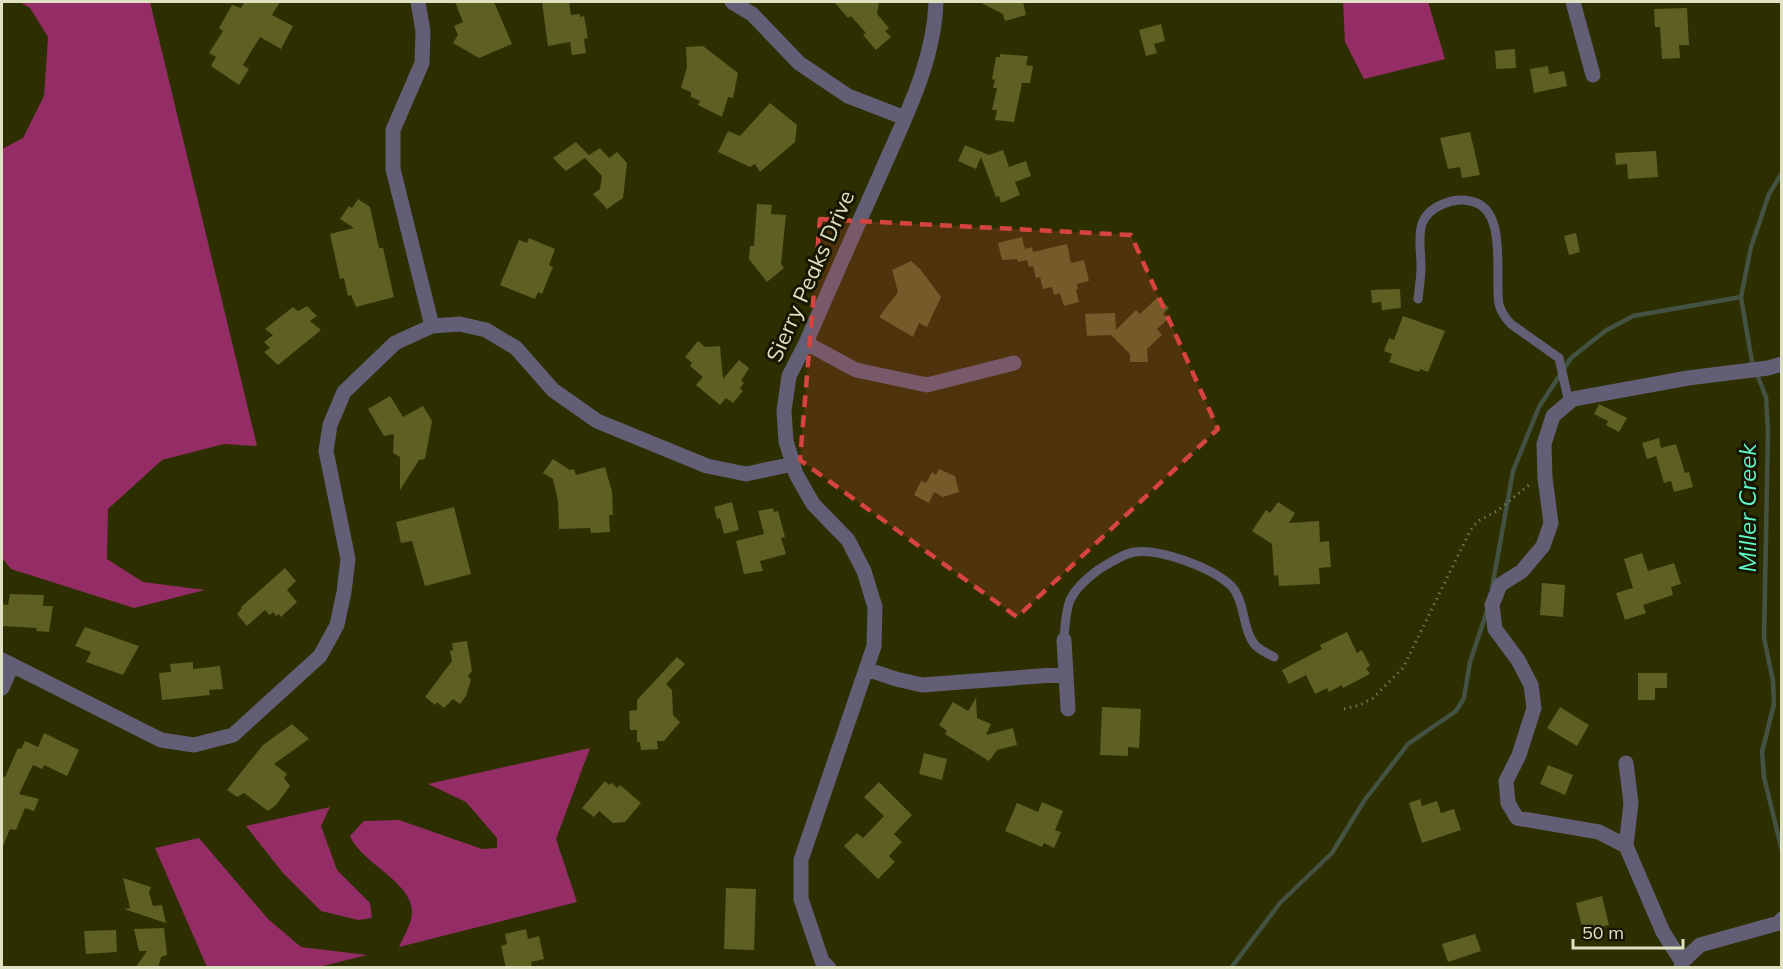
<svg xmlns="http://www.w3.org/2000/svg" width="1783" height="969" font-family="Mulish,sans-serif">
<rect width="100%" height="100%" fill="#2e2f00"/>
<!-- forest -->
<path fill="#942d65" d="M20,2h130l107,444 -33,-2 -62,16 -54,49 -1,50 36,23 62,8 -71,18 -123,-39 -9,-11v-409l21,-11 21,-42 4,-59 -18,-29z
M1343,2h85l17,57 -81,20 -19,-37z
M590,748l-34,91 21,63 -178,45c4,-10 14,-25 13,-36 -2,-31 -49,-46 -62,-75l14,-15 35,-1 83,29 15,-1v-10l-31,-36 -38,-18z
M330,807l-9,19 16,44 33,33 2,15 -14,2 -37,-9 -38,-38 -37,-47z
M199,838l69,81 33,28 66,8 -48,12h-112l-52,-119z"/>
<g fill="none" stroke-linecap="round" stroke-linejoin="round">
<!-- stream -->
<path stroke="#445244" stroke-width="4.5" d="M1782,173l-13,21 -18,53 -10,50 11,65 14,35 2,34 -4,207 9,43 1,23 -12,48 2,25 18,74
M1492,588l21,-117 26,-64 32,-49 34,-27 28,-15 108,-19
M1231,968l49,-65 52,-50 32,-52 44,-57 48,-33 8,-13 6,-36 17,-51"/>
</g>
<!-- building -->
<path fill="#5e5f23" d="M244,2h36l-8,13 21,11 -12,23 -21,-12 -17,28 6,4 -10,16 -28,-19 5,-9 -7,-4 14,-22 -4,-3 13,-23 9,3z
M455,2h39l18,42 -33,14 -26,-15 5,-8 -4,-9 9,-4z
M542,2h27l2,13 9,-1v3l4,-1 4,22 -4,1 2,14 -14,2 -2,-13 -22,4z
M834,2h45l-2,12 12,14 -4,3 6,6 -15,13 -13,-15 3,-2 -15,-17 -3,2z
M979,2h44l3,13 -21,6 -2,-7z
M1687,8l2,37h-10l1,13 -18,1 -2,-32h-5l-1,-18z
M1161,24l4,17 -11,3 3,9 -11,3 -7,-26z
M703,46l35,27 -5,25 -5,-1 -6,20 -24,-12 2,-4 -9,-4v-5l-10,-4 6,-21 -1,-20z
M1515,49l1,19 -20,1 -1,-18z
M1000,54l28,2 -2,9 7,1 -3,17h-8l-8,39 -19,-2 2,-10h-5l5,-22h-4l2,-8 -3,-1 4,-22h4z
M1548,66l1,8 15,-3 3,15 -33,7 -4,-24z
M770,103l27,22 -2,17 -35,30 -5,-8 -5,3 -32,-15 10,-21 12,5z
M1470,132l10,43 -18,3 -2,-11 -12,2 -8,-31z
M576,142l13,13 11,-7 9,10 8,-6 10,11 -4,35 -16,11 -14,-15 7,-5 2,-13 -17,-18 -19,13 -13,-13z
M965,145l24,10 14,-5 6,17 17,-6 5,15 -16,6 5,13 -19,8 -2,-7 -3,1 -15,-40 -5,12 -18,-8z
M1656,151l2,26 -30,2 -1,-15 -11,1 -1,-12z
M358,199l12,8 9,41h4l11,49 -38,10 -5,-12 -3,1 -4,-18 -4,1 -10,-45 24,-6 -14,-9 9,-13 3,2z
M757,204l15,1 -1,9 15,1 -5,49 3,4 -17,14 -18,-23 1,-13h4z
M1576,233l4,19 -11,3 -5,-19z
M1022,237l3,12 7,-2 1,5 34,-8 4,19 13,-3 5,21 -12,3 1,5h-2l3,13 -15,4 -4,-13 -6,2 -2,-8 -9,2 -3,-12 -4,1 -3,-12 -4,1 -2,-7 -9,2 -1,-3 -15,1 -4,-17z
M529,238l26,11 -6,16 4,2 -11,27 -4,-2 -3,7 -35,-14 19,-45 8,3z
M911,261l9,8 21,28 -14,30 -8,-4 -6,14 -34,-20 19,-25 -6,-22z
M1400,289l1,19 -19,2 -1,-8 -9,1 -1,-13z
M1158,297l11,11 -6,6 5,5 -11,10 5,6 -15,14 1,13h-18v-8l-19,-19 -24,1 -2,-22 30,-1 1,17 20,-20 4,4z
M307,306l10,10 -7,5 11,9 -43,35 -14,-13 6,-4 -6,-6 9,-7 -8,-6 28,-22 5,4z
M1403,316l42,15 -17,41 -8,-3 -1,3 -30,-10 3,-8 -8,-3 5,-13 5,2z
M698,341l7,6 15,-1 3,33 16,-19 10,8 -8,13 3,2 -4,5 3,3 -10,12 -7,-5 -6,7 -24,-20 7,-8 -13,-11 2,-3 -7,-6z
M390,396l13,21 20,-11 9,15 -7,38 -6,1 -19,30v-33l-7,-4 1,-19 -10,2 -16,-27z
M1599,404l28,14 -8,14 -13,-7 2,-4 -14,-7z
M1659,438l2,10 15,-4 9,29 4,-1 4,15 -19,5 -3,-11 -7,2 -8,-27 -9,3 -5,-16z
M553,459l17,11 4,-1 2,6 29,-8 7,25 1,23h-4l1,17 -19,1 -1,-5 -31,1 -1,-28 -5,-22 -10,-6z
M939,469l16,7 4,16 -16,5 -9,-5 -5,11 -15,-8 7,-14 5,2 6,-11 4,3z
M732,502l7,28 -15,4 -4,-16 -3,1 -3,-12z
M1278,502l17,11 -6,10 30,-2 1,21 9,-1 2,26 -12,1 1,16 -41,2 -1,-11 -4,1 -2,-32 -20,-13 14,-21 4,3z
M454,507l17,67 -46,12 -13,-45 -11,2 -5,-21z
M773,508l1,4 4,-1 7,26 -4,1 5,16 -26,7 3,10 -19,3 -8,-33 28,-7 -6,-23z
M1642,553l6,18 26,-8 7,21 -10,3 2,8 -30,10 3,8 -21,7 -9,-27 17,-5 -9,-29z
M285,568l11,13 -9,9 10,12 -16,15 -2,-3 -3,2 -3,-4 -3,3 -5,-5 -18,16 -10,-12 5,-6 -1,-1z
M1542,583l23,2 -2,32 -23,-2z
M10,594l34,1 -1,11h10l-4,26 -13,-1 1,-3 -35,-2v-22l6,1z
M85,627l54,19 -16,29 -37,-13 5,-10 -16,-6z
M1347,632l10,21 5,-3 8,16 -4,2 4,6 -27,14 -1,-3 -13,7 -2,-4 -12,6 -9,-19 -17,9 -7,-14 40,-21 -2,-4z
M467,641l5,30 -4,5 3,4 -5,16 -6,8 -7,-5 -9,9 -7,-6 -2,3 -10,-8 27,-36 -2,-10 3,-1 -1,-7z
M677,657l8,7 -19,20 6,6 1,25 7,7 -16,19h-7l1,8 -17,1 -1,-8h-3v-12h-7l-1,-19 8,-1v-10z
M193,662v7l27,-3 3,23 -14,1 1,5 -48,5 -3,-27 12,-1 -1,-8z
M1638,673h29v15h-12v12h-17z
M976,698l1,20 14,6 -5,11 27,-7 4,17 -20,5 -8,11 -44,-27 2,-3 -8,-6 14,-23 15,9z
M1102,707l39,2 -2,39 -11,-1v9l-28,-1z
M1560,707l29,18 -12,21 -30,-18z
M292,724l17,15 -35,25 13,10 -3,4 6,8 -14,19 -8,6 -24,-18 -7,4 -10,-7 36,-45z
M44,733l35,17 -12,26 -23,-11 -2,4 -9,-4 -14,29 20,5 -5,12 -9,-3 -9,22 -6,-1 -8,19v-72l3,1 13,-29 3,1 4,-8 13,6z
M924,753l23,6 -5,21 -23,-6z
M1548,765l25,10 -8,20 -25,-11z
M605,781l4,4 3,-2 5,5 3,-3 21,18 -16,19 -12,1 -14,-12 -5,6 -12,-9z
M879,782l33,33 -18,19 8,8 -13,14 6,6 -17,17 -34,-33 13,-13 6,5 21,-22 -20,-19z
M1420,799l2,7 15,-5 4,12 13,-4 7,21 -39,13 -13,-40z
M1042,802l21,9 -8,19 6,2 -7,16 -10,-5 -2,4 -37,-16 12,-28 21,9z
M123,878l28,9 -2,6 4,13 9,-1 4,18 -42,-14 6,-1z
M726,888l30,1 -2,61 -30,-1z
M1602,896l7,29 -26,6 -7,-28z
M164,928l3,27 -6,2 -3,11h-23l12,-17h-8l-5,-22z
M526,929l2,10 11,-3 5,23 -13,3 1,6h-26l-5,-22 6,-2 -2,-10z
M116,930l1,22 -31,2 -2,-23z
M1475,934l6,17 -33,11 -6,-18z"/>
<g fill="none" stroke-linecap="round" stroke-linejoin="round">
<!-- path -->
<path stroke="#707249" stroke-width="3" stroke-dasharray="1.5 4.5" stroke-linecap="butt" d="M1344,709l16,-4 13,-7 30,-30 67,-137 8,-10 19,-10 33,-27"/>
<!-- service -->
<path stroke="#615e75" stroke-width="9" d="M1418,299c1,-10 3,-21 3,-32 0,-26 -9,-50 22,-63 9,-4 18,-5 27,-3 39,6 24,77 29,103 2,8 7,15 12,20l48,34 10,45
M1064,640c1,-13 1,-27 6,-40 6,-13 17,-22 28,-30 11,-7 23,-15 36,-18 25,-4 75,15 94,31 18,14 13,45 27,62 5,5 13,9 19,12"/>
<!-- minor -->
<path stroke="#615e75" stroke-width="15" d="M418,2l5,29 -1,32 -29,67v39l39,157
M732,2l20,12 47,49 49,33 57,22
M1573,2l20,73
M806,343l50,27 71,15 87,-22
M1064,640l4,69
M2,660l159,80 33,5 39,-10 87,-79 17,-31 7,-33 4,-33 -22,-108 4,-26 14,-33 51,-49 37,-17 28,-2 26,6 30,18 37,42 44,31 110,45 39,8 47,-10
M866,669l30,10 26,6 144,-11
M2,688l10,-23
M1626,763l5,40 -5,43 37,86 19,30
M1626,846l-27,-14 -82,-14 -9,-15 -2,-22 13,-26 15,-47 -3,-23 -13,-25 -23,-31 -3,-24 8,-20 22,-14 21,-25 8,-23 -6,-45 -1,-34 9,-28 20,-17 115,-21 80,-10 14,-4
M829,968l-7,-7 -21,-62v-39l73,-214 1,-39 -11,-36 -16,-31 -35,-36 -17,-30 -10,-33 -2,-30 5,-35 17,-33c24,-56 49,-112 74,-168 24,-56 54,-112 56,-173
M1681,968l1,-6 18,-17 79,-22 3,-4"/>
</g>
<!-- marked area -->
<path fill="#d7443f" fill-opacity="0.2" stroke="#d7443f" stroke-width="4.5" stroke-dasharray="12 8" stroke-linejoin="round" d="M820,219l311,16 87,194 -201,188 -217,-157z"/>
<g text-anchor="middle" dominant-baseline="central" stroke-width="6" stroke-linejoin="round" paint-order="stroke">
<!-- street labels -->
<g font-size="22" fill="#dfe1c3" stroke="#161601">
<text transform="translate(810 276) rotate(-66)">Sierry Peaks Drive</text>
</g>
<!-- water labels -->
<g font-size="24" font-style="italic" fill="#5ff6ca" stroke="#161601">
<text transform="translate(1747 508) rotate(-90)">Miller Creek</text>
</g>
</g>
<!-- border -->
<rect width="1783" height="969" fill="none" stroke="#dfe1c3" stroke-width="6"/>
<!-- scale -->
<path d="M1573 939v9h110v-9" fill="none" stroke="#dfe1c3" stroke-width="3"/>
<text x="1582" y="939" font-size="18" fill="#dfe1c3" stroke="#161601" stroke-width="4.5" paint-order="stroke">50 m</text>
</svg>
